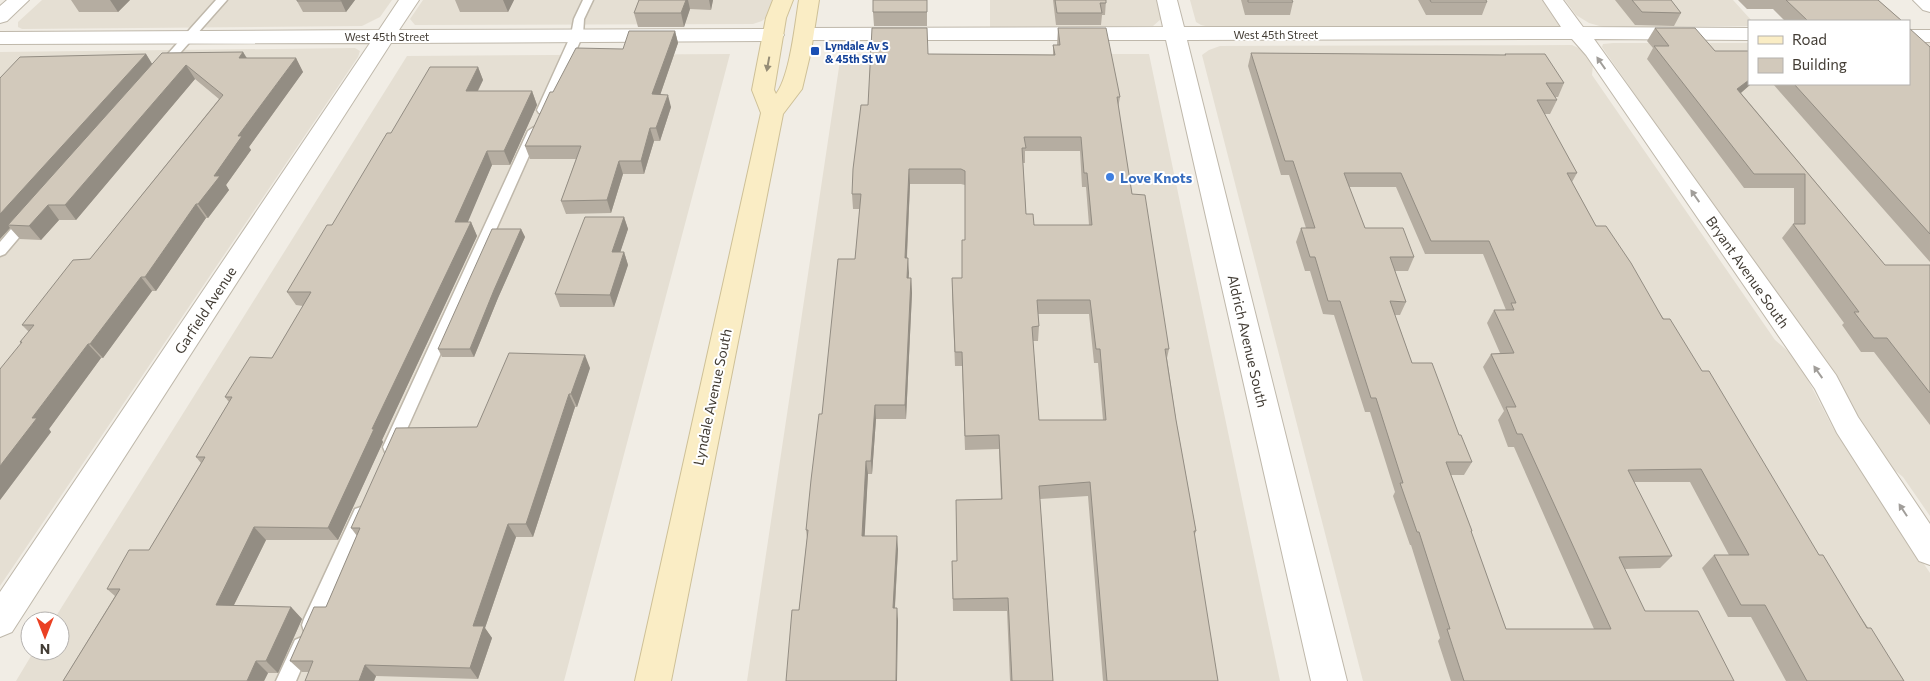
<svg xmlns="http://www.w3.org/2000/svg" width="1930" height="681" font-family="Commissioner,sans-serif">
<rect width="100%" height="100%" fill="#f1ede5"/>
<!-- residential -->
<path fill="#e5dfd3" d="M42,0h350l-12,17 -18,9 -340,3 -4,-2v-5z
M423,0h349l-4,16 -6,5 -9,3 -338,1 -5,-6z
M990,0h167l4,19 -8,7 -163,1z
M1190,0h357l14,25 -3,4 -29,1 -23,-4 -296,1 -9,-2 -5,-3z
M1565,0h168l19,21h-3v5l-146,1 -14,-4 -13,-8z
M1613,43h136v41h160v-41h21v473l-27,-39 -29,-24 -47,-81 -225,-325 1,-3z
M1572,45l13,6 8,13 -1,11 183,265 22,19 36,69 97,145v108h-567l-161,-626 7,-5 11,-4z
M355,48l5,3 -2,6 -358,529v-534z
M730,54l-166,627h-548l18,-30h26v-30h-7l354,-565z
M841,54h308l131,627h-533z"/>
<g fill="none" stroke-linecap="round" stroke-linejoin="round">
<!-- service casing -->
<g stroke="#bfb8ab" stroke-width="3">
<path id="service" d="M216,0h11l-62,70h-8l-2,-2 2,-2z
M583,0h10l-9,19 -1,16 -34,75 -2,3h-8l-2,-3 34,-75 3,-16z
M534,127l6,4 -141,316 -2,5 -6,2 -6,-2 -2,-5 145,-316z
M28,214l5,1 2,3 -2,3 -28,33 -5,2v-14l23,-27z
M361,507l6,2 3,5 -52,117 -7,3 -7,-3 -2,-6 2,-6 51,-110z
M302,637l7,3 2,6 -15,35h-20l19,-41z"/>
</g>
<!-- minor casing -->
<g stroke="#bfb8ab" stroke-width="2">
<path id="minor" d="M7,0h22l-22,21 -7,2v-17z
M399,0h20l-20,30 375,-1 7,2 3,4 -3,4 -7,2 -383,2 -379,589 -12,5v-45l370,-549 -370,1v-12l379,-2z
M1157,0h20l7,27h377l-18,-27h20l20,27 166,1v12l-155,-1 242,336 22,42 72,107v41l-11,-4 -82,-128 -22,-44 -229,-334 -14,-16 -385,1 160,641h-36l-145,-641h-362l-7,-2 -3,-4 3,-4 7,-2 359,-1z
M1913,0h17v12l-7,-2z
M1909,30h21v12h-21z"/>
</g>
<!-- secondary casing -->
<g stroke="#cec097" stroke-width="2">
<path id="secondary" d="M773,0h20l-7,18 -12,72 2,4c14,-18 19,-70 23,-94h20l-8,51 -9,38 -19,25 -112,567h-36l126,-568 -9,-23 14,-72z"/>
</g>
<!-- service -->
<use href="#service" fill="#fff" fill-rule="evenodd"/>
<!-- minor -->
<use href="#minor" fill="#fff" fill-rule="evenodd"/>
<!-- secondary -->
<use href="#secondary" fill="#faedc5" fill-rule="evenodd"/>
</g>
<!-- wall -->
<path fill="#b5ada1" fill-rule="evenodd" d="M71,0h59l-12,12h-39z
M297,0h58l-9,12h-43l-6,-11z
M455,0h59l-6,12h-48z
M639,0h74l-2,10 -21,-1 -6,18h-46l-4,-14z
M927,0v26h-53l-1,-14z
M1053,0h53l-1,15h-3l-1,10h-45z
M1241,0h51l1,2 -3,13h-45z
M1418,0h68l1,2 -5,13h-56z
M1615,0h56l10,13 -7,13 -39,-1z
M1738,0h140l24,21h-117l-12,-12h-26z
M1058,28l62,69 -2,11 14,86 37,155 -2,9 9,62 20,111 -2,6 24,144h-115l-15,-185 -48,3 13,182h-43l-3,-70h-54l-1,-50h5l44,-62 -2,-50 -34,1 -3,-84h-7l-3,-73v-15h10l3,-38v-55l-4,-1h-51l-3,74h1v20h3l1,15 -6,126h-30l-4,55h-4l-4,62 34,13 -3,59 3,13 -99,-11 8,-72 -1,-8 16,-116 33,-155 5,-50h-7l-1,-15 16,-89 60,-51 125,1v-10h4zM1025,151h55l2,36h4l3,38h-55l-8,-11 -3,-51h2zM1038,314h51l5,49h4l5,57h-64l-6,-79h5l1,-15z
M1655,28l60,23 34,33h2l-10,9 144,172h45v160l-56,-73h-13l-19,-27 2,-2 -62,-85 11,-14h1v-36h-50l-97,-129 6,-11 -6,-7z
M675,31l3,12 -18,52 11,12 -11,34h-6l-10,33h-21l-12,39 -45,1 -5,-13 15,-42h-46l-5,-13 28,-54 70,-43z
M1930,47v215l-157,-178h136z
M243,52l4,6h49l7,14 -54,75 2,3 -25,35 3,5 -21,28h-2l-50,73h-4l-49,67h-2l-52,71 2,3 -51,68 21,-156 -1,-2 9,-10 -7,-7 68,-66 129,-160 -24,-20 -119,141h-17l-18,20 -21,-1 -10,-11 -10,11v-161l146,-24 6,10z
M1251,53l253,2 1,-1 59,29 -6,14h-3l2,3 -7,14h-6l33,59 -5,9 24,44 106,145 117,184 85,126h-118l-35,-64h-23l-26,-49 12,-13h15l-39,-73h-56l38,74 -12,12 -36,1 21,42 89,70h-283l-13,-40 2,-3 -29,-93h-1l-17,-49 2,-4 -25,-80h-5l-31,-97 -11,-1 -13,-43h-5l-9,-29 5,-14h5l-17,-53h-8l-33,-109zM1349,187h47l29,67h58l23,56h-12l-7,13 13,30 -9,1 -8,13 21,44 -6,9 10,27h6l80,182h-88l-35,-97 1,-1 -21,-56h13l8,-13 -13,-27 -47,-72 -17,-48h5l6,-13 -11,-31h13l6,-14 -49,-29z
M478,67l5,13 -5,11h54l5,14 -27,60h-18l-25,57h4l6,14 -95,204 1,2 -45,98h-72l-32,65 57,2 11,12 -24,54h-10l-4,8h-201l52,-85 -8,-7 42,-39 52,-87 -5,-6 33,-55 -4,-5 47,-39 31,-52 -7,-1 -9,-13 45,-67 59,-92z
M624,217l4,12 -8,23h4l4,13 -14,42h-54l-5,-13z
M521,229l4,8 -27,61 -24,59h-32l-4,-8z
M590,368l-13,39h-2l-42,130h-17l-31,91 7,10 -14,41 -102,-3 -2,5h-69l4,-9h-7l-12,-11 36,-54 31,-71 -6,-8 126,-101z"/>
<!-- shaded-wall -->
<path fill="#938d83" d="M110,0h20l-12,12z
M341,0h14l-9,12 -5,-11z
M503,0h11l-6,12z
M686,0h2l2,9 -6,18 -3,-14z
M709,0h4l-2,10z
M675,31l3,12 -22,64 -4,-13z
M243,52l8,14 -12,-8z
M146,54l8,13 -146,158 2,3 -10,11v-25z
M296,58l7,14 -54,75 2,3 -25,35 3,5 -21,28 -10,-14 16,-28 24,-40z
M186,65l9,14 -119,141 -11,-15z
M478,67l5,13 -12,24 -5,-13z
M1749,80v4h2l-22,19 8,-14z
M532,91l5,14 -27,60 -6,-14z
M668,95l3,12 -11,34 -4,-13z
M650,128l4,13 -10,33 -3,-13z
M487,151l5,14 -30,71 -7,-14z
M619,161l4,13 -12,39 -4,-13z
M909,169l1,15 -4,89 -1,-15z
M196,204l10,14 -50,73 -11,-14z
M48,205l11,15 -18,20 -12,-14z
M624,217l4,12 -12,36 -4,-13z
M471,222l6,14 -95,204 1,2 -45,98 -10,-12 44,-99z
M521,229l4,8 -27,61 -24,59 -4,-8 24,-59z
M624,252l4,13 -14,42 -4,-12z
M908,258l1,15 -1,20 -1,-15z
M141,277l11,14 -49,67 -13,-14z
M911,278l1,15 -6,126 -1,-14z
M88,344l13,14 -52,71 2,3 -51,68v-34l32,-48z
M585,355l5,13 -13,39 -6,-13z
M569,394l6,13 -42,130 -7,-13z
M875,405l1,14 -4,55 -1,-13z
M866,461l2,13 -4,75 -2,-13z
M508,524l8,13 -31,91 7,10 -14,41 -8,-11 3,-42z
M254,527l12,13 -38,77 -12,-12z
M897,536l1,13 -4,72 -1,-13z
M291,607l11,12 -24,54 -12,-12z
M897,608l1,13 -1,60h-1z
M256,661l12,12 -4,8h-17z
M365,665l11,11 -2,5h-15z"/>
<!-- building -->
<path fill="#d2c9bb" stroke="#938d83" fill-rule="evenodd" d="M297,0h44v1h-44z
M639,0h47l-5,13h-47z
M873,0h54v12h-54z
M1055,0h51v3h-6l2,10h-45z
M1248,0h44l1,2h-45z
M1430,0h56l1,2h-56z
M1632,0h39l10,13 -39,-1z
M1786,0h92l24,21h-94z
M872,28h55l1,26 127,1 -2,-10h7l-2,-17h48l14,69h-3l15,97 13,1 24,154h-4l11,71 20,111h-2l24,150h-111l-17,-199 -51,4 14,195h-41l-4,-83 -55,1 -1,-38h5l-1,-61 46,-1 -3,-64 -34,1 -3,-84h-7l-3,-74h10v-38h3v-69l-4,-2h-52l-4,89h3l-1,20h4l-6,127h-30l-4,56h-5l-4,75h35l-4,72h4l-1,73h-110l6,-71h7l9,-80h-2l5,-50 8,-66h3l16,-155h17l6,-65h-9l1,-25 8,-64h7zM1024,137h57l3,36h3l5,52h-58l-1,-11h-7l-4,-66h4zM1037,300h53l6,49h4l6,71h-67l-7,-93 7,-1z
M1655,28h40l20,23h34v29l-12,9 148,176h45v128l-43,-55h-13l-20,-26h5l-66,-88h12v-50h-51l-100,-128h15z
M1909,28l21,19v187l-136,-150h115z
M629,31h46l-23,63 16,1 -12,33h-6l-9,33h-22l-12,39 -46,1 20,-55h-56l25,-54h3l23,-44 47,1z
M243,52l-4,6h57l-58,78h4l-28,40h6l-22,28h-2l-51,73h-4l-51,67h-2l-56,74h5l-37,48v-97l22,-27h-2l14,-17h-12l51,-65 17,-1 133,-164 -37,-30 -121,140h-17l-19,21 -21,-1 154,-172z
M1251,53l255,2 -1,-1h40l19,29h-18l11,17h-20l40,73h-10l29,53h10l25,37 32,56h7l32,52h7l110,184h4l44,73h4l33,53h-97l-42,-76h-24l-27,-50h35l-48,-86 -73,1 44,86 -53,1 26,54h53l36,70h-270l-17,-52h3l-31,-97h-2l-17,-49h3l-27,-85h-5l-31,-97h-12l-13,-44h-5l-9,-29h14l-22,-67h-8zM1344,173h57l30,68h58l27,62h-5l3,7h-20l20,43 -23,1 25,53h-10l11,27h5l89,195h-105l-35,-98h1l-26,-69h26l-11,-27h-2l-27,-72h-20l-22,-62 16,1 -16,-45h24l-11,-29h-38z
M146,54l-146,160v-136l20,-21z
M430,67h48l-12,24h66l-28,60h-17l-32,71h16l-99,207h2l-46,99 -74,-1 -38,78 75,2 -25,54h-10l-9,20h-184l57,-92h-13l22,-39h20l56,-93h-9l36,-60h-7l25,-40 22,1 39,-66h-24l40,-67h5l55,-92h4z
M585,217h39l-12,35h12l-14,43 -55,-1z
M492,229h29l-27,61 -24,59h-32z
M509,353l76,2 -14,39h-2l-43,130h-18l-35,102h11l-14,42 -105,-3 -6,16h-54l8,-20h-23l24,-54h12l34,-79h-9l45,-100 81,-1z"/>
<!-- one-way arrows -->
<defs><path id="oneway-solid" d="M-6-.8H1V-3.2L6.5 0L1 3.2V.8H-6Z" transform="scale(1.25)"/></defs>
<g fill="#a19e9a">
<use href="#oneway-solid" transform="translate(1601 63) rotate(-125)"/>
<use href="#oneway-solid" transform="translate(1695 196) rotate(-125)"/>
<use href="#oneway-solid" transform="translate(1818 372) rotate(-125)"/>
<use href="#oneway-solid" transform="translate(1903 510) rotate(-123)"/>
</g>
<use fill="#958c76" href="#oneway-solid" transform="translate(768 64) rotate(100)"/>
<!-- markers -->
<rect fill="#1a4fb4" stroke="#fff" stroke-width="2" x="810" y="46" width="10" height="10" rx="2.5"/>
<circle fill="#3f7fe0" stroke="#fff" stroke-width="2" cx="1110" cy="177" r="5"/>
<g text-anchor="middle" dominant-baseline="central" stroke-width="4" stroke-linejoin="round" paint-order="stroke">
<!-- far-street labels -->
<g font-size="11" fill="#433d35" stroke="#fff">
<text x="1276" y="34">West 45th Street</text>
<text x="387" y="36">West 45th Street</text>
</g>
<!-- far-transit labels -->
<g font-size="11" font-weight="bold" fill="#164399" stroke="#fff" text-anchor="start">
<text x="825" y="45">Lyndale Av S<tspan x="825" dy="13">&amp; 45th St W</tspan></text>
</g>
<!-- shop labels -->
<g font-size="14" font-weight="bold" fill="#366cbe" stroke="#fff" text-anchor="start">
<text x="1120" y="177">Love Knots</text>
</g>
<!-- street labels -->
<g font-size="14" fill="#433d35" stroke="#fff">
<text transform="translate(1748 272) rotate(55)">Bryant Avenue South</text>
<text transform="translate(205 310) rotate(-57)">Garfield Avenue</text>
<text transform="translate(1248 341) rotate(77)">Aldrich Avenue South</text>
<text transform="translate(712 397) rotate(-78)">Lyndale Avenue South</text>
</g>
</g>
<!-- legend -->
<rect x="1748" y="20" width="162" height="65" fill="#ffffff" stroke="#b4b1ae"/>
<rect x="1758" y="36" width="25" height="8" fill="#faedc5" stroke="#b4b1ae"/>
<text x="1792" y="45" font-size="15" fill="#433d35">Road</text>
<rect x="1758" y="58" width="25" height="15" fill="#d2c9bb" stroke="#b4b1ae"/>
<text x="1792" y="70" font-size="15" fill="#433d35">Building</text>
<!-- north arrow -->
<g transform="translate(45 636) rotate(180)"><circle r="24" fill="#ffffff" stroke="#b4b1ae"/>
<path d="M0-4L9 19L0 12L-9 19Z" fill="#ea4023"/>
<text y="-8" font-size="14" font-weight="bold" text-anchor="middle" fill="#433d35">N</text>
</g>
</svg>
